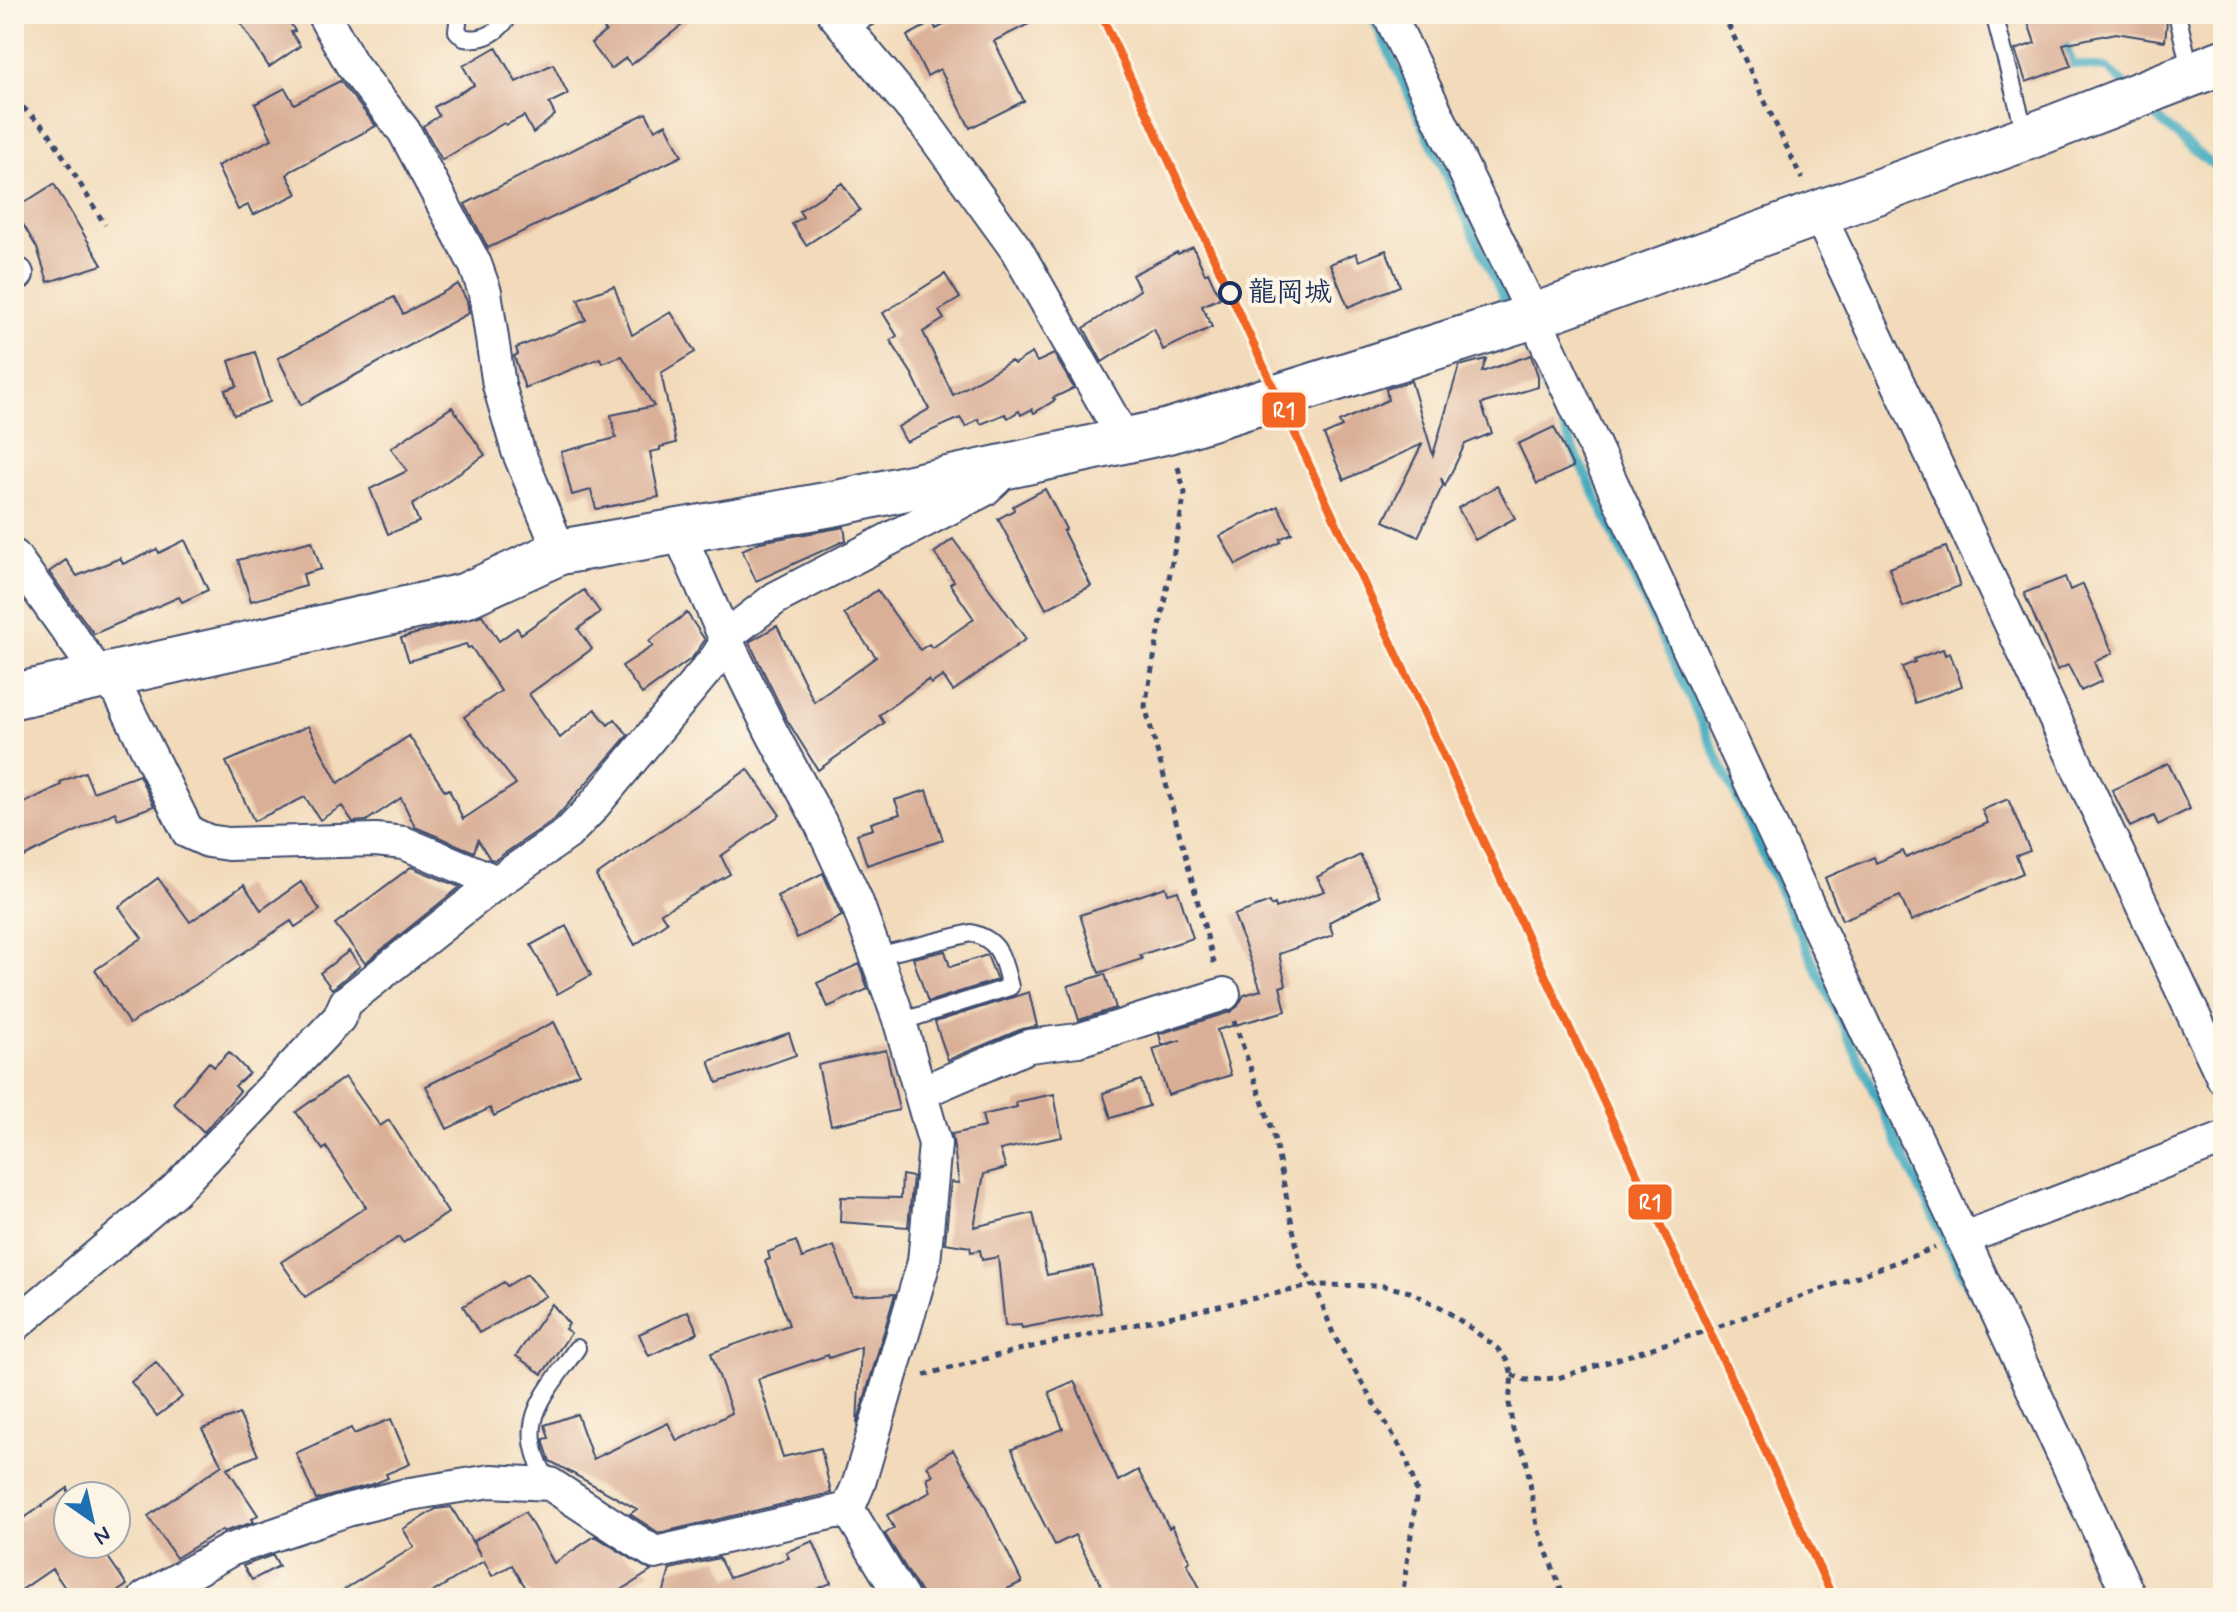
<svg xmlns="http://www.w3.org/2000/svg" width="2237" height="1612" font-family="Mynerve,'Klee One',sans-serif">
<rect width="100%" height="100%" fill="#fcf5e5"/>
<filter id="ink" filterUnits="userSpaceOnUse"><feTurbulence type="fractalNoise" baseFrequency=".0125" numOctaves="2"/><feDisplacementMap in="SourceGraphic" scale="16" xChannelSelector="R" yChannelSelector="G"/><feConvolveMatrix kernelMatrix="1 2 1 2 8 2 1 2 1" color-interpolation-filters="sRGB"/></filter>
<filter id="wash" filterUnits="userSpaceOnUse"><feTurbulence type="fractalNoise" baseFrequency=".006" numOctaves="4" result="noise"/><feDisplacementMap in="SourceGraphic" scale="32" xChannelSelector="R" yChannelSelector="G"/><feGaussianBlur stdDeviation="1.8" result="paint"/><feColorMatrix in="noise" values="0 0 0 0 0 0 0 0 0 0 0 0 0 0 0 0 0 1.4 0 .05"/><feComposite in="paint" operator="in"/></filter>
<g filter="url(#wash)">
<rect width="100%" height="100%" fill="#f2daba"/>
<g fill="none" stroke-linecap="round" stroke-linejoin="round">
<!-- stream -->
<path stroke="#40aabf" stroke-width="9" d="M1371,14l139,298
M2058,14l13,50 37,5 17,16
M2145,108l63,54 15,9
M1519,332l387,829 65,132"/>
</g>
<g id="blocks">
<!-- building -->
<path fill="#daaf97" d="M235,14h50l10,17 -4,1 9,14 -31,21z
M592,14h104l-65,51 -5,-7 -15,11 -20,-26 15,-12z
M965,14h84l-55,27 30,60 -54,27 -30,-59 -13,7 -20,-40 26,-14 3,7z
M2025,14h141l1,7 -2,20 -49,-8 -53,11 8,22 -45,16 -11,-32 20,-7z
M496,47l20,35 37,-18 15,30 -19,9 6,12 -22,18 -9,-17 -18,9 -2,-2 -62,37 -19,-34 16,-10 -5,-9 40,-22 -11,-19z
M340,81l36,45 -85,45 -4,4 10,19 -44,21 -5,-10 -10,5 -21,-44 55,-27 -17,-35 30,-16 9,16z
M646,113l9,17 11,-6 16,32 -194,92 -23,-44z
M842,183l18,27 -54,35 -14,-21 11,-7 -4,-6z
M54,184l48,81 -54,17 -11,-34 -23,-39z
M1193,247l12,27 3,-2 12,26 -18,8 10,21 -49,23 -9,-21 -52,33 -18,-34 56,-38 -8,-15 45,-23 1,2z
M1386,250l14,36 -52,21 -18,-43 26,-11 3,8z
M945,274l15,24 -21,13 5,8 -21,13 30,63 58,-34 3,3 18,-11 5,9 17,-8 20,34 -21,10 2,2 -21,13 -2,-4 -11,6 -2,-4 -11,7 -3,-4 -24,10 -3,-5 -12,8 -6,-9 -54,24 -8,-15 31,-18 -17,-35 -22,-34 7,-4 -14,-23z
M458,284l9,17 2,12 -168,92 -23,-47 116,-61 9,17z
M614,286l18,49 39,-23 24,40 -34,21 15,70 -16,4v3l-10,2 9,45 -63,12 -5,-19 -19,5 -11,-43 55,-14 -5,-23 43,-9 -32,-50 -20,7 -2,-5 -75,30 -11,-32 4,-2 -2,-6 70,-28 -8,-21z
M255,352l15,50 -36,13 -9,-25 12,-4 -8,-25z
M1531,355l7,21v11l-57,17 11,29 -27,11 -20,42 -4,-8 2,7 -25,52 -34,-16 38,-77 -78,36 -20,-45 18,-8 -3,-5 49,-22 -2,-11 25,-8 22,74 26,-89 27,-7 -4,13z
M452,407l33,48 -73,50 7,17 -31,12 -18,-45 37,-18 -16,-23z
M1554,427l19,40 -36,17 -19,-40z
M1497,486l18,32 -40,22 -17,-32z
M1045,489l21,40 -3,2 28,55 -45,23 -48,-90 16,-9 -1,-4z
M1278,506l14,27 -12,6 1,3 -45,23 -16,-29z
M844,527l2,13 -90,41 -14,-31 18,-8z
M953,539l73,100 -73,52 -10,-15 -12,8 -3,-4 -49,35 5,8 -66,47 -31,-50 -38,-78 28,-16 37,76 62,-45 -32,-43 33,-24 43,60 9,-6 3,4 42,-29 -24,-35 4,-3 -20,-28z
M185,540l23,50 -26,12 -3,-5 -85,37 -45,-62 17,-12 11,16 43,-18 3,6 34,-15 2,4z
M312,541l9,28 -18,5 3,12 -55,15 -13,-41z
M1946,547l14,39 -57,21 -14,-39z
M2065,577l5,13 13,-6 30,69 -19,9 8,19 -21,10 -13,-26 -11,5 -33,-77z
M584,590l16,22 -22,17 14,20 -63,45 31,44 35,-29 13,16 7,-6 13,16 -73,84 -60,41 -5,-1 -12,-19 -4,12 -59,-25 -14,-29 -35,23 -13,1 -11,-16 -22,14 -15,-23 -51,24 -28,-59 82,-36 30,57 71,-47 36,55 4,-2 14,30 53,-35 -52,-67 37,-26 -30,-44 -3,1 -2,-4 -57,17 -8,-23 81,-23 17,26 18,-13 4,6z
M687,613l18,27 -13,18 -50,36 -20,-28 31,-20 -4,-5z
M1943,649l2,6 5,-2 12,33 -47,17 -13,-36 13,-5 -1,-3z
M2168,763l22,46 -32,16 -4,-9 -24,11 -18,-37z
M748,769l32,46 -59,41 9,18 -69,39 6,9 -32,23 -39,-69z
M85,772l8,20 46,-17 15,31 -36,13 -3,-7 -101,50v-54l47,-23 -1,-3z
M927,790l16,50 -76,25 -10,-31 16,-5 -2,-6 29,-9 -5,-14z
M2008,799l22,52 -14,5 7,17 -112,48 -11,-25 -58,24 -17,-42 49,-21 2,6 27,-12 3,7 82,-35 -6,-13z
M1360,855l20,41 -51,26 4,13 -54,19 7,31 -6,2 6,24 -69,19 14,45 -63,20 -15,-46 28,-9 -19,5 -3,-11 71,-22 8,-6 6,-11 17,-5 -27,-75 36,-13 1,4 4,-2 1,4 49,-17 -8,-14z
M411,867l49,20 -95,76 -30,-39z
M823,873l19,43 -45,22 -20,-42z
M158,878l32,44 54,-37 17,25 40,-28 19,28 -25,17 -4,-6 -96,64 -66,39 -34,-54 47,-32 -23,-31z
M1166,887l2,7 10,-3 15,47 -53,17 2,4 -43,14 -19,-58z
M566,926l25,49 -34,19 -26,-49z
M349,951l11,15 -28,23 -12,-16z
M945,951l5,16 37,-12 10,25 -69,22 -15,-44z
M859,964l9,25 -40,18 -11,-24z
M1105,974l11,34 -37,12 -11,-34z
M1029,992l8,34 -15,3 -74,31 -13,-38z
M554,1022l25,51 -85,43 -4,-8 -43,21 -21,-43z
M789,1033l7,22 -79,28 -8,-22z
M886,1050l13,60 -68,15 -13,-60z
M229,1052l20,21 -14,13 5,5 -36,41 -31,-29 36,-41 5,5z
M345,1077l35,49 9,-6 59,93 -45,30 -4,-6 -94,60 -24,-35 85,-55 -40,-60 -3,3 -27,-38z
M1141,1080l8,26 -38,12 -8,-25z
M1054,1094l8,43 -62,13 6,18 -22,6 -10,53 59,-14 14,62 46,-9 8,47 -79,15 -1,-3 -16,1 -7,-69 -16,3 -2,-10 -9,2 -1,-5 -25,-4 6,-61 8,1 -7,-49 33,-7 -3,-12 35,-8 -1,-5z
M902,1175l11,2 -5,50 -68,-5 1,-25 60,1z
M796,1241l6,17 32,-12 19,50 42,-2 -38,130 4,-77 -32,11 -1,-3 -70,24 25,78 38,-9 10,45 -172,40 -29,-19 7,-5 -87,-48 -6,-18v-4l5,-1 -4,-13 32,-11 16,45 75,-36 9,18 55,-28 -21,-60 78,-28 -24,-64 5,-2 -2,-7z
M527,1274l19,22 -67,37 -16,-27 41,-24 3,4z
M552,1304l17,20 -4,5 6,4 -29,41 -26,-18z
M688,1311l10,22 -49,23 -10,-22z
M156,1362l26,35 -25,19 -26,-34z
M1074,1381l44,100 20,-11 31,58 3,-2 18,35 -3,2 18,35h-97l-33,-63 -20,10 -22,-43 -21,-53 51,-20 -14,-37z
M239,1414l19,41 -31,13 31,47 -6,4 2,3 -31,10 -1,-2 -46,28 -28,-42 74,-51 -20,-36z
M391,1419l19,45 -24,10 2,4 -12,5 -60,17 -20,-47 55,-25 3,6z
M953,1450l26,44 43,88 -34,16h-64l-39,-64 9,-6 -7,-13 44,-23 -4,-14 6,-3 -6,-9z
M68,1488v56h31l28,41 -19,13h-36l-20,-29 -38,26v-70z
M451,1507l30,49 -8,-15 52,-29 29,51 41,-27 56,35 -42,27h-77l-20,-33 -20,11 -8,-15 -61,37h-93l84,-51 -11,-18 33,-20z
M813,1541l18,42 -35,15h-134l8,-29 49,-11 10,20 60,-20 -3,-6z
M273,1555l6,11 -27,14 -9,-14z"/>
</g>
</g>
<g filter="url(#ink)">
<use href="#blocks" fill-opacity="0" stroke="#3b496c" stroke-width="2"/>
<g fill="none" stroke-linecap="round" stroke-linejoin="round">
<!-- lane casing -->
<g stroke="#3b496c" stroke-width="20">
<path id="lane" d="M459,14l-2,17 7,7c22,3 34,-6 47,-24
M1994,14l32,123
M2177,14l14,59
M848,28l26,-14
M877,956l94,-23c30,7 32,27 39,54l-110,35
M550,1484c-38,-60 -8,-85 27,-136"/>
</g>
<!-- street casing -->
<g stroke="#3b496c" stroke-width="36">
<path id="street" d="M323,14l29,51 52,66 71,133 10,28 14,93 19,66 42,101
M834,14l92,111 90,124 109,191
M1389,14l145,302 596,1282
M1819,214l404,864
M14,275l3,-1
M679,533l48,109 45,91 48,89 36,78 44,122 35,122 -11,118 -65,221 -11,26
M14,556l86,120 19,16 69,140 20,9 20,3 148,-4 28,3 93,39
M922,1092l107,-46 49,-6 146,-46
M1962,1239l261,-100
M14,1326l161,-136 164,-172 7,-16 151,-120 70,-48 23,-24 127,-153 16,-26 43,-33 208,-108 12,-11 -1,-11
M848,1509l54,89
M145,1598l85,-48 55,-19 62,-21 63,-16 81,-13 59,3 105,69 193,-44"/>
</g>
<!-- secondary casing -->
<g stroke="#3b496c" stroke-width="48">
<path id="secondary" d="M14,696l450,-100 96,-44 277,-49 332,-72 365,-115 492,-178 197,-76"/>
</g>
<!-- path -->
<path stroke="#3b496c" stroke-width="5" stroke-dasharray="6 6" stroke-linecap="butt" d="M1723,14l79,165
M14,99l34,32 57,94
M1178,467l7,26 -40,213 70,260
M1234,1021l39,111 28,135 14,18 19,51 72,121 11,35 -15,106
M924,1375l94,-25 297,-65 69,1 26,6 32,16 30,21 25,19 11,14 4,13 -3,28 4,27 13,29 11,67 27,72
M1512,1375l13,5 33,-2 151,-48 226,-82"/>
<!-- lane -->
<use href="#lane" stroke="#fff" stroke-width="16"/>
<!-- street -->
<use href="#street" stroke="#fff" stroke-width="32"/>
<!-- secondary -->
<use href="#secondary" stroke="#fff" stroke-width="44"/>
<!-- rail-1 casing -->
<g stroke="#fcf5e5" stroke-width="14">
<path id="rail-1" d="M1101,14l732,1584"/>
</g>
<!-- rail-1 -->
<use href="#rail-1" stroke="#f26522" stroke-width="8"/>
</g>
</g>
<!-- markers -->
<circle fill="#fcf5e5" stroke="#1b2f5e" stroke-width="4" cx="1230" cy="293" r="10"/>
<g text-anchor="middle" dominant-baseline="central" stroke-width="8" stroke-linejoin="round" paint-order="stroke">
<!-- stop labels -->
<g font-size="28" font-weight="bold" fill="#1b2f5e" stroke="#fcf5e5" text-anchor="start">
<text x="1248" y="293">龍岡城</text>
</g>
</g>
<g stroke="#fcf5e5" stroke-width="3">
<rect x="1261" y="391" width="46" height="38" rx="8" fill="#f26522"/>
<rect x="1627" y="1183" width="46" height="38" rx="8" fill="#f26522"/>
</g>
<g font-size="22" text-anchor="middle" font-weight="bold" fill="#fff">
<text x="1284" y="418">R1</text>
<text x="1650" y="1210">R1</text>
</g>
<!-- margin -->
<rect width="2237" height="1612" fill="none" stroke="#fcf5e5" stroke-width="48"/>
<!-- north arrow -->
<g transform="translate(92 1520) rotate(146)"><circle r="38" fill="#fcf5e5" stroke="#a2a6af" stroke-width="2"/>
<path d="M0-6L14 30L0 20L-14 30Z" fill="#1f6fb2"/>
<text y="-12" font-size="22" font-weight="bold" text-anchor="middle" fill="#1b2f5e">N</text>
</g>
</svg>
